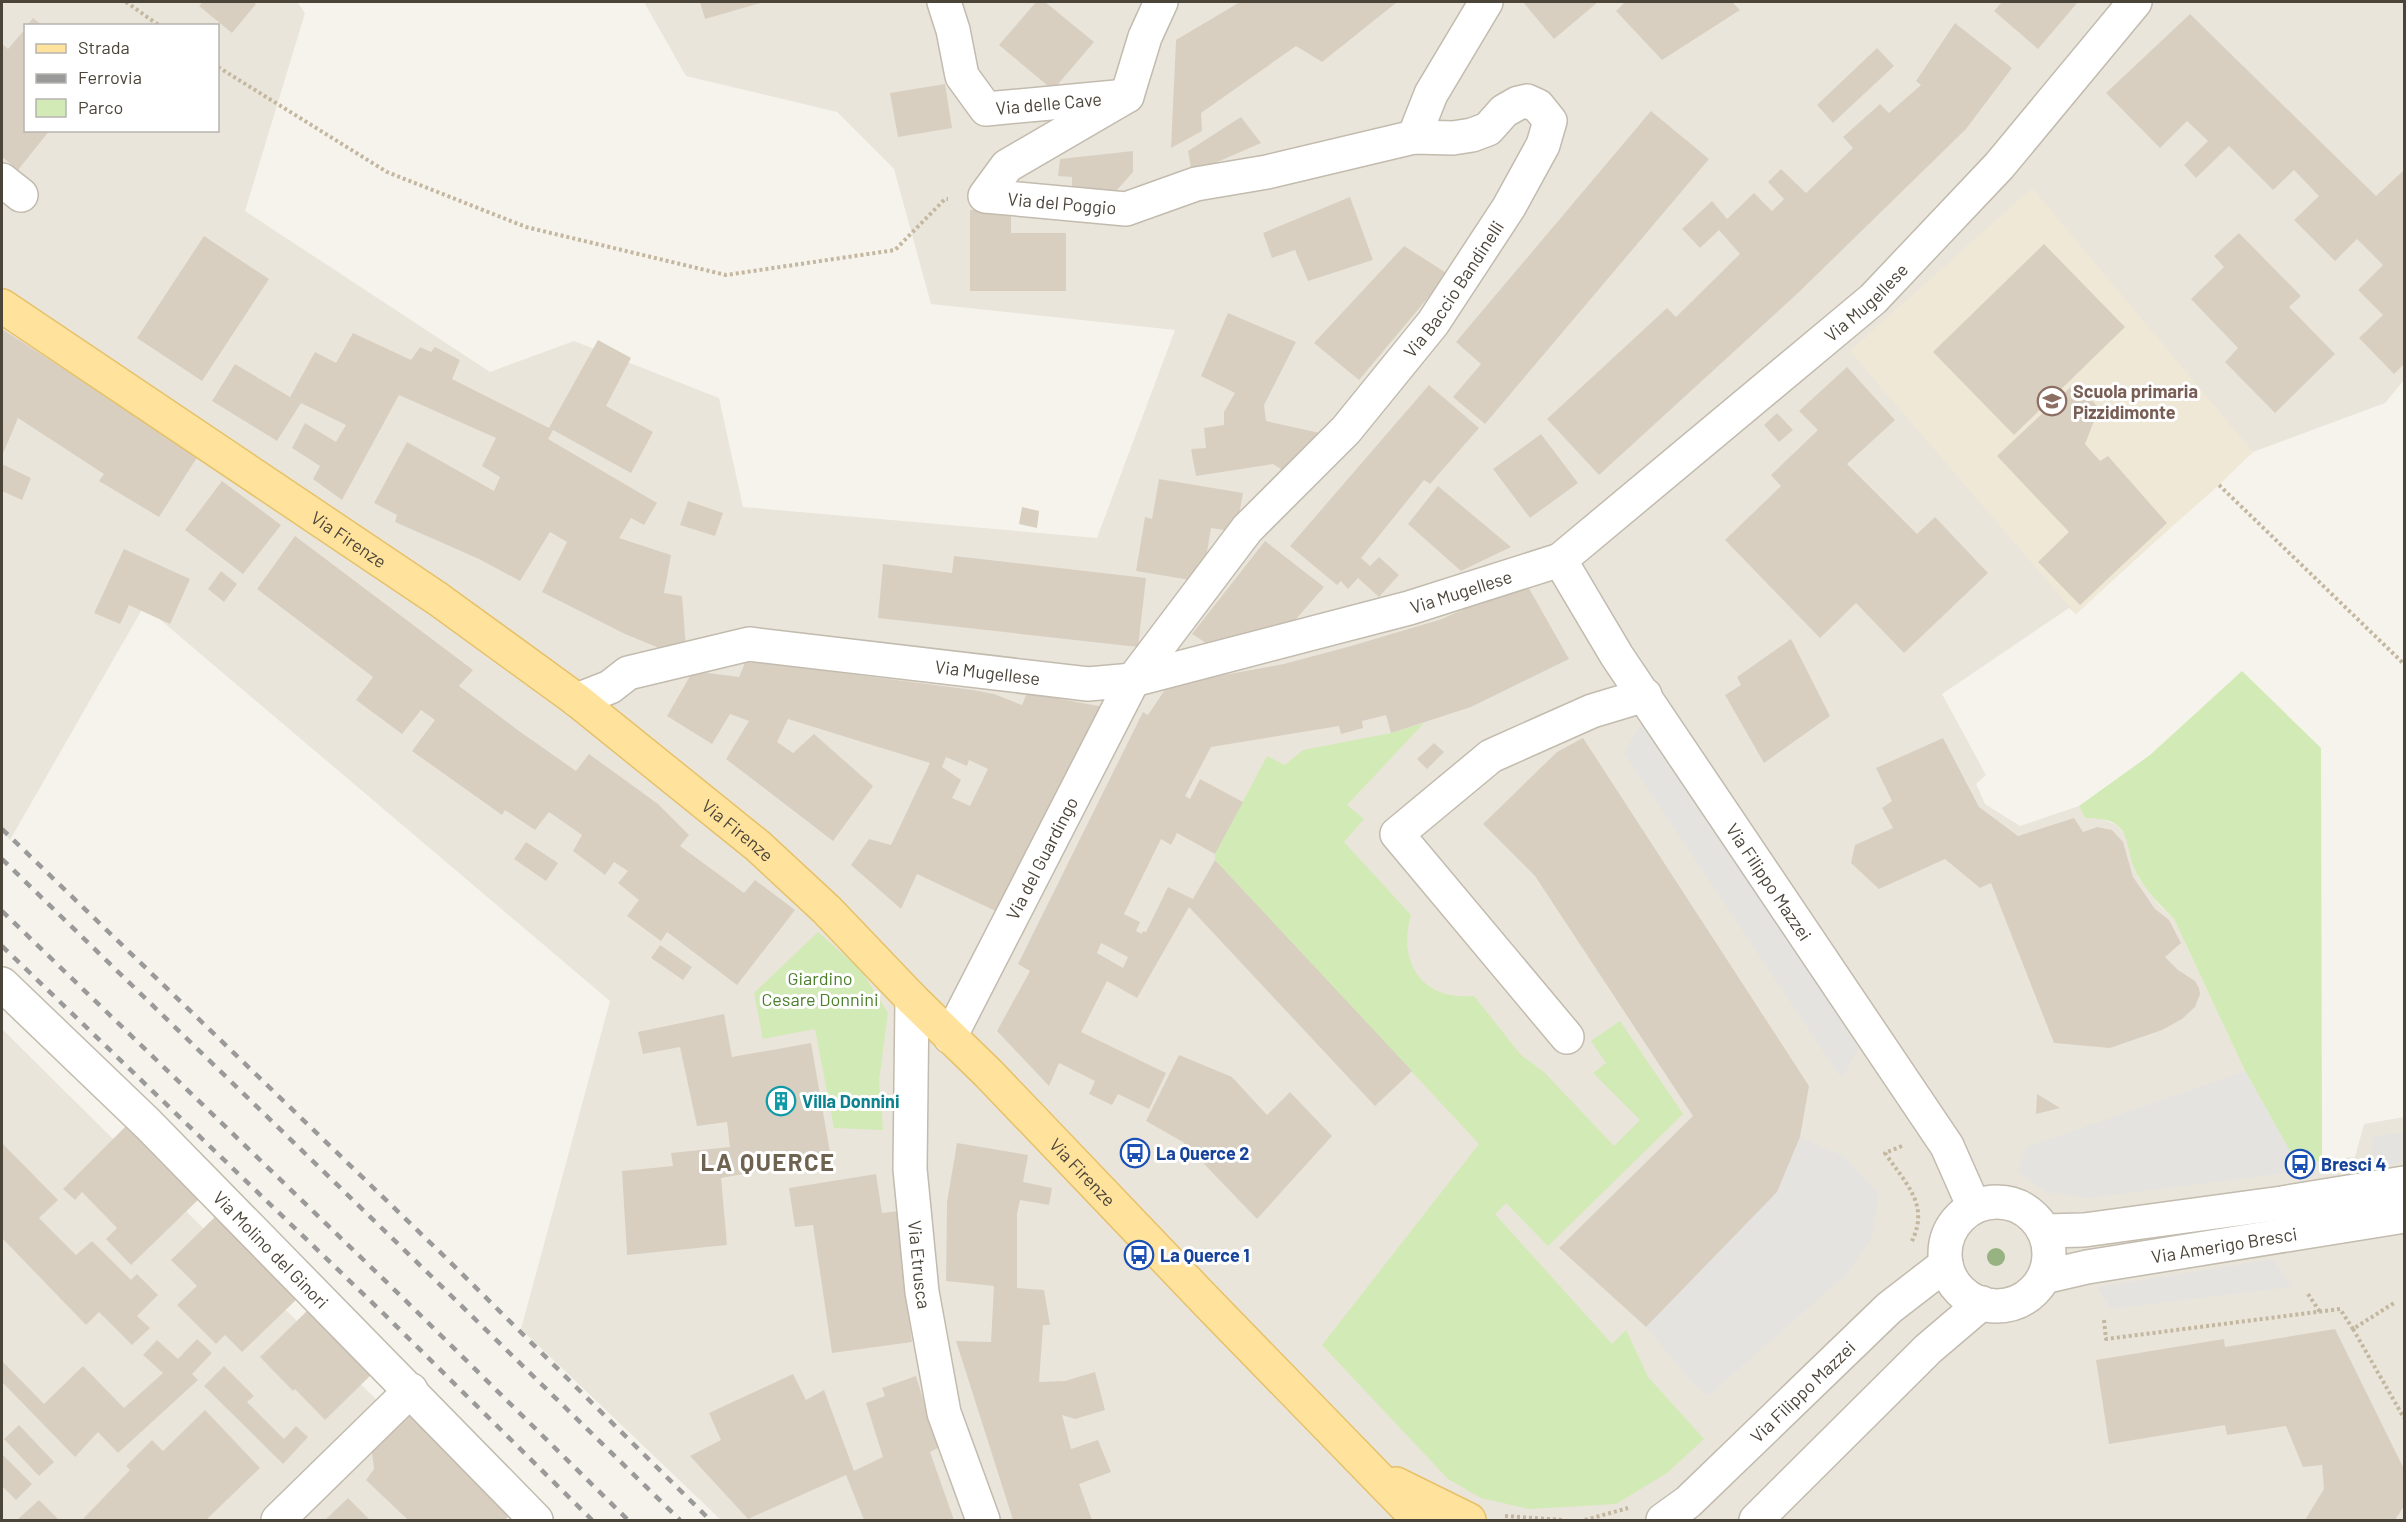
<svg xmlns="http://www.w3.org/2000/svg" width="2406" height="1522" font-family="Barlow,sans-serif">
<rect width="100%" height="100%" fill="#f6f3ec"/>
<!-- residential -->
<path fill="#eae5da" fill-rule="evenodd" d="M2,2h295l8,11 -60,198 245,161 84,-31 145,57 24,109 354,31 78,-208 -244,-26 -37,-135 -57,-57 -151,-36 -42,-74h1760v378l-19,23 -132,49 -177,162 -7,-6 -127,86 44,81 -10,9 9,20 35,22 59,-20 6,12h14l18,7 10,12 8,33 4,9 20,26 15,14 71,152 51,91 59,-5 9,-33 40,-7v403h-1683l-200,-191 89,-328 -466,-395 -134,234 -8,-9zM26,26h192v104h-192z
M2,1029l496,491h-496z"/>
<!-- education -->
<path fill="#efe8d6" d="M2032,188l221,264 -34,33 -87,77 -56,52 -226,-263z"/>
<!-- green -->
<path fill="#d2eab5" d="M2242,671l79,77 1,413 -26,1 -51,-91 -71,-152c-13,-13 -27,-27 -36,-43 -17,-32 -1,-58 -53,-58l-6,-12 71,-51z
M1424,723l-77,82 17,14 -20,23 67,73c-14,48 11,86 63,81l47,59 23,17 70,74 26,-26 -47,-47 13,-10 -15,-22 29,-20 63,93 -135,132 -42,-43 -11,11 117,130 14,-14 22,47 56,62 -37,34 -51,31 -87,5 -48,-11 -33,-19 -126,-134 157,-201 -264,-284v-6l52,-98 18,9 18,-15 88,-17z
M818,932l43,38 27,43 -9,68 4,49 -49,-2 -19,-99 -52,10 -9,-46z"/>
<!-- parking -->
<path fill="#e5e3e0" d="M1644,719l214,329 -16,31 -218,-326z
M2245,1071l56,100 -212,27 -43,-6 -28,-20 8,-25z
M2404,1132v30l-36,7 5,-32z
M1800,1137l45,20 34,37 -8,45 -23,34 -140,123 -15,-12 -47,-57 131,-135z
M2273,1259l19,28 -182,22 -13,-22z"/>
<!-- building -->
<path fill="#d8cfc1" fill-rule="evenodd" d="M203,2h50l3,2 -24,29 -33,-27z
M700,2h64l-59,17z
M1036,2h9l49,40 -41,48 -54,-45z
M1240,2l156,1 -74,59 -26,-16 -95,67 1,18 -31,17 5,-108z
M1523,2h75l-44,37z
M1625,2h107l8,8 -78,50 -46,-49z
M2002,2h76l-40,47 -44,-38z
M2190,14l186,182 28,-26v194l-10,10 -35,-36 24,-23 -25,-25 25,-25 -26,-26 -22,22 -41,-41 25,-24 -25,-26 -21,20 -44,-44 -33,32 -12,-13 24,-24 -21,-20 -27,27 -54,-55z
M33,18l10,8h-16z
M1955,23l57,45 -46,61 -167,163 -200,183 -52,-56 120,-111 9,9 64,-63 -21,-24 -19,18 -18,-19 30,-28 15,18 27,-26 18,18 12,-12 -16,-17 13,-13 25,24 47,-45 -10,-11 37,-33 9,9 32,-28 -5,-4z
M26,28v102h24l-32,40 -16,-13v-113l6,5z
M1877,48l17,18 -61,57 -16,-18z
M945,84l7,44 -54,9 -8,-44z
M1651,111l58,48 -224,265 -32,-27 28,-33 -25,-22z
M1241,117l20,26 -69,30 -4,-22z
M1133,151v21l-16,18h-45v-13l-14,-1 2,-17z
M1350,197l23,63 -65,21 -13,-31 -23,8 -9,-25z
M970,210h41v23h55v58h-96z
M2239,233l62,63 -12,11 46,47 -60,59 -50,-51 13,-14 -47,-49 33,-32 -10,-11z
M204,236l65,43 -67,102 -65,-43z
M2044,244l81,83 -111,108 -81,-83z
M1404,246l44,28 -89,106 -45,-37z
M1228,313l68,29 -32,63 2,16 63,14 -39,40 -17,-11 -77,12 -5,-27 15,-1 -2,-20 20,-3v-13l11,-19 -34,-17z
M2,329l196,127 -39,61 -60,-36 5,-7 -86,-56 -16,38z
M353,333l58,27 9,-13 11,5 4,-5 25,13 -8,19 97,49 49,-88 33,18 -25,48 47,26 -22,41 -78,-43 -5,9 109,64 -13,22 -13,-7 -12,20 52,17 -7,38 18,3 4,52 -22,2 -39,-16 -83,-42 25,-50 -17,-10 -30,49 -41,-22 -84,-37 2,-7 -23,-12 33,-61 87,49 6,-14 -18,-11 14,-28 -97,-43 -57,105 -29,-21 7,-13 -28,-18 13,-25 31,19 10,-17 -45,-22 -24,38 -65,-40 23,-37 55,33 25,-45 21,11z
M1847,367l48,53 -48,44 70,70 18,-17 53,56 -84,80 -48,-50 -36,35 -95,-98 56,-54 -10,-11 47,-45 -19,-19z
M2075,383l24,25 -14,36 15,17 8,-5 59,67 -87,82 -42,-43 31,-30 -72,-76z
M1429,385l50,43 -49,56 -6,-4 -63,78 9,8 9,-9 20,18 -20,22 -21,-19 -10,11 -7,-8 -4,4 -47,-39z
M1777,413l16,17 -14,12 -15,-17z
M1541,434l37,49 -48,35 -37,-49z
M2,464l29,14 -9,22 -20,-9z
M1159,479l84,14 -7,39 -25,-4 -9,54 -66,-11 9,-54 7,2z
M222,481l59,44 -38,49 -58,-44z
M1438,486l73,61 -50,24 -53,-47z
M688,501l35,12 -8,23 -35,-11z
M1022,507l17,4 -2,17 -18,-4z
M295,536l178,134 -14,16 60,45 57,40 13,-17 69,50 31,31 -9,11 64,47 11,-13 40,30 -58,75 -70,-53 -6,9 -34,-25 12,-16 -21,-17 10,-12 -14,-9 -9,13 -32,-24 9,-16 -33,-23 -14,18 -30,-20 -3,5 -90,-64 23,-31 -14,-10 -19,24 -46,-34 17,-23 -116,-88z
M1265,541l59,46 -41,47 -66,16 -25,-16z
M124,549l66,30 -20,45 -41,-19 -9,19 -26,-11z
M954,556l192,22 -8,69 -260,-29 5,-54 69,9z
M221,571l16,13 -13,18 -16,-13z
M1526,583l43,76 -98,48 -80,26 -5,-18 -24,6 1,7 -22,6 -2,-8 -128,21 -26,49 5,3 10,-20 43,23 -28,52 -38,-21 -6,12 -10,-6 -37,75 16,8 -4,9 6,3 1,-3 3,1 22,-45 25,12 22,-39 197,211 -37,35 -186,-199 -52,91 -30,-17 -26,51 85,41 -17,36 -31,-15 -6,11 -23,-11 6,-13 -36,-18 -10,23 -52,-55 33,-60 -12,-7 125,-252 5,3 20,-30 116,-21 67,-18 88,-26zM1101,943l27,14 -5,11 -26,-15z
M1791,639l39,77 -66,47 -39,-68 16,-10 -4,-8z
M759,662l214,28 21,4 28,11 5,-12 77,14 -100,208 -87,-41 -16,35 -50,-44 18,-26 22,6 39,-82 -142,-44 -11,23 16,11 21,-19 59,52 -40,55 -107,-82 23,-38 -19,-7 -18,30 -45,-28 26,-45 46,6 6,-14zM946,757l21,9 2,-6 19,9 -18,37 -18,-8 9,-18 -19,-13z
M1583,738l226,348 -9,51 -23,55 -131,135 -87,-79 134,-132 -158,-240 -52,-52 74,-72z
M1943,738l36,69 39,29 56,-18 9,14 14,-5 15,3 11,12 10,35 22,32 14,11 12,23 -16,14 13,13 17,11 4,7 1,6 -5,13 -13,12 -20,11 -52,18 -56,-5 -63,-160 -11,5 -35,-29 -66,30 -28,-26 4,-18 38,-17 -11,-20 10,-7 -16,-33z
M1434,743l10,9 -17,17 -10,-10z
M526,842l32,21 -12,18 -32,-22z
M660,945l32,22 -9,13 -32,-22z
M724,1014l8,43 79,-14 20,115 -110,20 6,67 -100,10 -5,-84 51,-5 -2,-13 59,-6 -3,-25 -30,4 -17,-79 -37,7 -5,-22z
M1179,1055l53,22 35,38 23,-23 42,44 -75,83 -74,-77 -37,-21z
M2037,1094l23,14 -24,6z
M128,1124l72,74 -69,67 -25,-26 11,-11 -35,-36 -7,8 -12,-11z
M2,1143l56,57 -19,18 37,37 16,-14 39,39 6,-6 21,21 -21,21 13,12 -18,17 -33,-33 -13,13 -84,-87z
M957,1143l71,12 -5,27 29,6 -3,17 -29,-5 -3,14v74l27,2 6,35h-7l-4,57 26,-1 30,-9 10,38 -30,9 -13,-4 9,34 27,-9 13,32 -32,12 13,36h-79l-57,-179 35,1 3,-56 -48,-5 1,-79z
M876,1174l6,39 17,-2 3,57 10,74 -80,11 -19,-128 -18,2 -6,-39z
M216,1216l82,82 -56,54 -17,-17 -9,9 -39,-39 20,-19 -26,-26z
M308,1310l64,64 -47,46 -30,-31 -2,2 -33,-34z
M2335,1329l69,140v37l-9,14h-90l19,-31 -2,-24 -19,2 -17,-41 -59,9 -2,-10 -116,19 -13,-84 128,-21 1,8z
M197,1339l15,14 -20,21 6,6 -80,73 -20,-21 -23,25 -73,-75v-21l42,43 39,-38 41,42 39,-35 -20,-18 14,-15 21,19z
M224,1366l30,30 -7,6 37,37 12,-13 12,11 -25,27 -79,-78z
M793,1374l13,26 18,-10 30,81 29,-14 -17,-54 19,-7 -3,-8 34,-12 22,72 -8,4 24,68h-90l-18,-45 -98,44 -58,-63 31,-16 -12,-27z
M205,1410l55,58 -54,52h-124l48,-50 -4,-4 26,-26 11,11z
M411,1414l99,101 -5,5h-97l-42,-40 8,-11 -2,-17z
M19,1425l35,37 -15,14 -35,-37z
M2,1454l30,30 -16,16 -14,-14z
M348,1498l22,22h-45z
M39,1500l20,20h-42z"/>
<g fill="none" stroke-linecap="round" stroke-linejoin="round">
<!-- minor casing -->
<g stroke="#c2bbae" stroke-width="36">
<g id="minor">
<path id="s1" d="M944,2l9,28 9,46 24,33 130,-12"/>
<path d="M1127,96l18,-59 16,-35"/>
<path d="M1414,137l17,-43 55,-92"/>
<path d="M2,180l19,15"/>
<path id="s2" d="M1560,560l57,96 330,490 27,61"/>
<path id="s3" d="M577,700l33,-13 18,-14 121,-29 339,40 45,-4 276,-72 151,-48 313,-261 126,-133 136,-164"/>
<path id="s4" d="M2,984l146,140 388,396"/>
<path id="s5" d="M912,999l-2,170 12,123 22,121 39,107"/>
<path id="s6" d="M950,1037l183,-357 114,-151 99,-99 87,-107 76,-116 34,-62 7,-24 -12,-15 -11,-5 -9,2 -14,8 -16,18 -16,6 -19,3 -39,-1 -147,35 -71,12 -70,25 -141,-13 22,-30 120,-70"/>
<path d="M1567,1037l-170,-203 94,-78 101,-45 53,-16"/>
<circle cx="1997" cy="1254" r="52"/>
<path d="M2044,1231l40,-1 198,-27 122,-20"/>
<path id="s7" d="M2044,1277l43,-10 317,-51"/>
<path d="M278,1520l133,-130"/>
<path id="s8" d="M1663,1520l25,-18 201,-194 57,-44"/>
<path d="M1756,1520l172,-171 54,-46"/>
</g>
</g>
<!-- major casing -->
<g stroke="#e6c16a" stroke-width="36">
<g id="major">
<path id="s9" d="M2,306l436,293 139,101 181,146 69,64 85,89 77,75 218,228 212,218"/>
<path d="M1396,1484l73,36"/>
</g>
</g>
<!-- path -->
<path stroke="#c4b79f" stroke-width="4" stroke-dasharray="3 3" stroke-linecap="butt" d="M126,2l34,24
M218,67l169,105 139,55 200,48 169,-25 50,-51h3
M2219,485l185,179
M1902,1146l-17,7c20,30 45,51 27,88
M2308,1294l12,18
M2104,1320l2,19 234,-30 13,20 41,-26
M2353,1329l51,89
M1505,1516l58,4
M1585,1520l43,-12"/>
<!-- minor -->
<use href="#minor" stroke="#fff" stroke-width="33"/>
<!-- major -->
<use href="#major" stroke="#ffe39c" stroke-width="33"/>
<!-- rail -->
<path stroke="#9a9a9a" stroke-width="4.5" stroke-dasharray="8 8" stroke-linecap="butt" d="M2,829l443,428 265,263
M2,859l427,415 251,246
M2,911l401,387 225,222
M2,946l382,368 208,206"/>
</g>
<!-- trees -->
<circle fill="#97b381" cx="1996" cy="1257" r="9"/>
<!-- icons -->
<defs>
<g id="school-ring" transform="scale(1.5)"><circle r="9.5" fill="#fff" stroke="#8d6e63" stroke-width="1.5"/><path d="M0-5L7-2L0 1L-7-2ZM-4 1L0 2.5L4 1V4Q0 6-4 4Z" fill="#8d6e63"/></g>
<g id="building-ring" transform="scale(1.5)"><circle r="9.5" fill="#fff" stroke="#0f9aa8" stroke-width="1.5"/><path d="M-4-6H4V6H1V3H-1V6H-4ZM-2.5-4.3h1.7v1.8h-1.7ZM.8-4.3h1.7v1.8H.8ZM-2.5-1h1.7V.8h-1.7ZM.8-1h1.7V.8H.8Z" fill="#0f9aa8"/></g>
<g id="bus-ring" transform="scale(1.5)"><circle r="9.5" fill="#fff" stroke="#1a4fb4" stroke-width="1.5"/><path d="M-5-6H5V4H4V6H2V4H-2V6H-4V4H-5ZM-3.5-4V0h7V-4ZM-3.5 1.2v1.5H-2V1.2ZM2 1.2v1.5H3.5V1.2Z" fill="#1a4fb4"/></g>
</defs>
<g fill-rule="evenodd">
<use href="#school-ring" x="2052" y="401"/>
<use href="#building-ring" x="781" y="1101"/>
<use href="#bus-ring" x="1135" y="1153"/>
<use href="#bus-ring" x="2300" y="1164"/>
<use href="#bus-ring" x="1139" y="1255"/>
</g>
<g text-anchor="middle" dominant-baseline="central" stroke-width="6" stroke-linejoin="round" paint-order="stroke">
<!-- street labels -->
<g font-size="18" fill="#4b4439" stroke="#fff">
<text stroke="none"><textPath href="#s1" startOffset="180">Via delle Cave</textPath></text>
<text transform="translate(1062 203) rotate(5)">Via del Poggio</text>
<text stroke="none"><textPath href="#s6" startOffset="908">Via Baccio Bandinelli</textPath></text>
<text stroke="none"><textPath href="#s3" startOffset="1413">Via Mugellese</textPath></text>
<text stroke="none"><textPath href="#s9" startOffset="418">Via Firenze</textPath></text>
<text stroke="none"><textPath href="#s3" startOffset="909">Via Mugellese</textPath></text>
<text stroke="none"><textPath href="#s3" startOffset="423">Via Mugellese</textPath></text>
<text stroke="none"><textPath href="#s9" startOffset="904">Via Firenze</textPath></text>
<text stroke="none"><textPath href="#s6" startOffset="201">Via del Guardingo</textPath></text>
<text stroke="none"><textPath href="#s2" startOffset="384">Via Filippo Mazzei</textPath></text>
<text stroke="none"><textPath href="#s9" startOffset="1390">Via Firenze</textPath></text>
<text stroke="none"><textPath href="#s7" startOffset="183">Via Amerigo Bresci</textPath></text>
<text stroke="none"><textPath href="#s4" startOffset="378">Via Molino del Ginori</textPath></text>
<text stroke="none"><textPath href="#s5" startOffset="266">Via Etrusca</textPath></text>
<text stroke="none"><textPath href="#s8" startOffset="190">Via Filippo Mazzei</textPath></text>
</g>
<!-- education labels -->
<g font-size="18" font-weight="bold" fill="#785e54" stroke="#fff" text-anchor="start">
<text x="2073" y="391">Scuola primaria<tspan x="2073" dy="21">Pizzidimonte</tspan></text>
</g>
<!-- park labels -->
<g font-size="18" fill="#4a7f2a" stroke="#fff">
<text x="820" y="978">Giardino<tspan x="820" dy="21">Cesare Donnini</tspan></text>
</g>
<!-- culture labels -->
<g font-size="18" font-weight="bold" fill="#0d838f" stroke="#fff" text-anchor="start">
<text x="802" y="1101">Villa Donnini</text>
</g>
<!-- transit labels -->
<g font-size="18" font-weight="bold" fill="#164399" stroke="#fff" text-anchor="start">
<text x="1156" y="1153">La Querce 2</text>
<text x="2321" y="1164">Bresci 4</text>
<text x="1160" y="1255">La Querce 1</text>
</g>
<!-- district labels -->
<g font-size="24" font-weight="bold" letter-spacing="1.5" fill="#6e6250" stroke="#fff">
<text x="768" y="1161">LA QUERCE</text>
</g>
</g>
<!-- border -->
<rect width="2406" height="1522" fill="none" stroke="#4b4439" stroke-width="6"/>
<!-- legend -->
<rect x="24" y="24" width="195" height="108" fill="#ffffff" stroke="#b7b4b0" stroke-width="1.5"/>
<rect x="36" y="44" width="30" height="9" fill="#ffe39c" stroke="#b7b4b0" stroke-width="1.5"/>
<text x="78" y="54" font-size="18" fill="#4b4439">Strada</text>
<rect x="36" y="74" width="30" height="9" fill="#9a9a9a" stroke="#b7b4b0" stroke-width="1.5"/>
<text x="78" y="84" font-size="18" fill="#4b4439">Ferrovia</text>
<rect x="36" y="99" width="30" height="18" fill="#d2eab5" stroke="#b7b4b0" stroke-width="1.5"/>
<text x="78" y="114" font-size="18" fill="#4b4439">Parco</text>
</svg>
